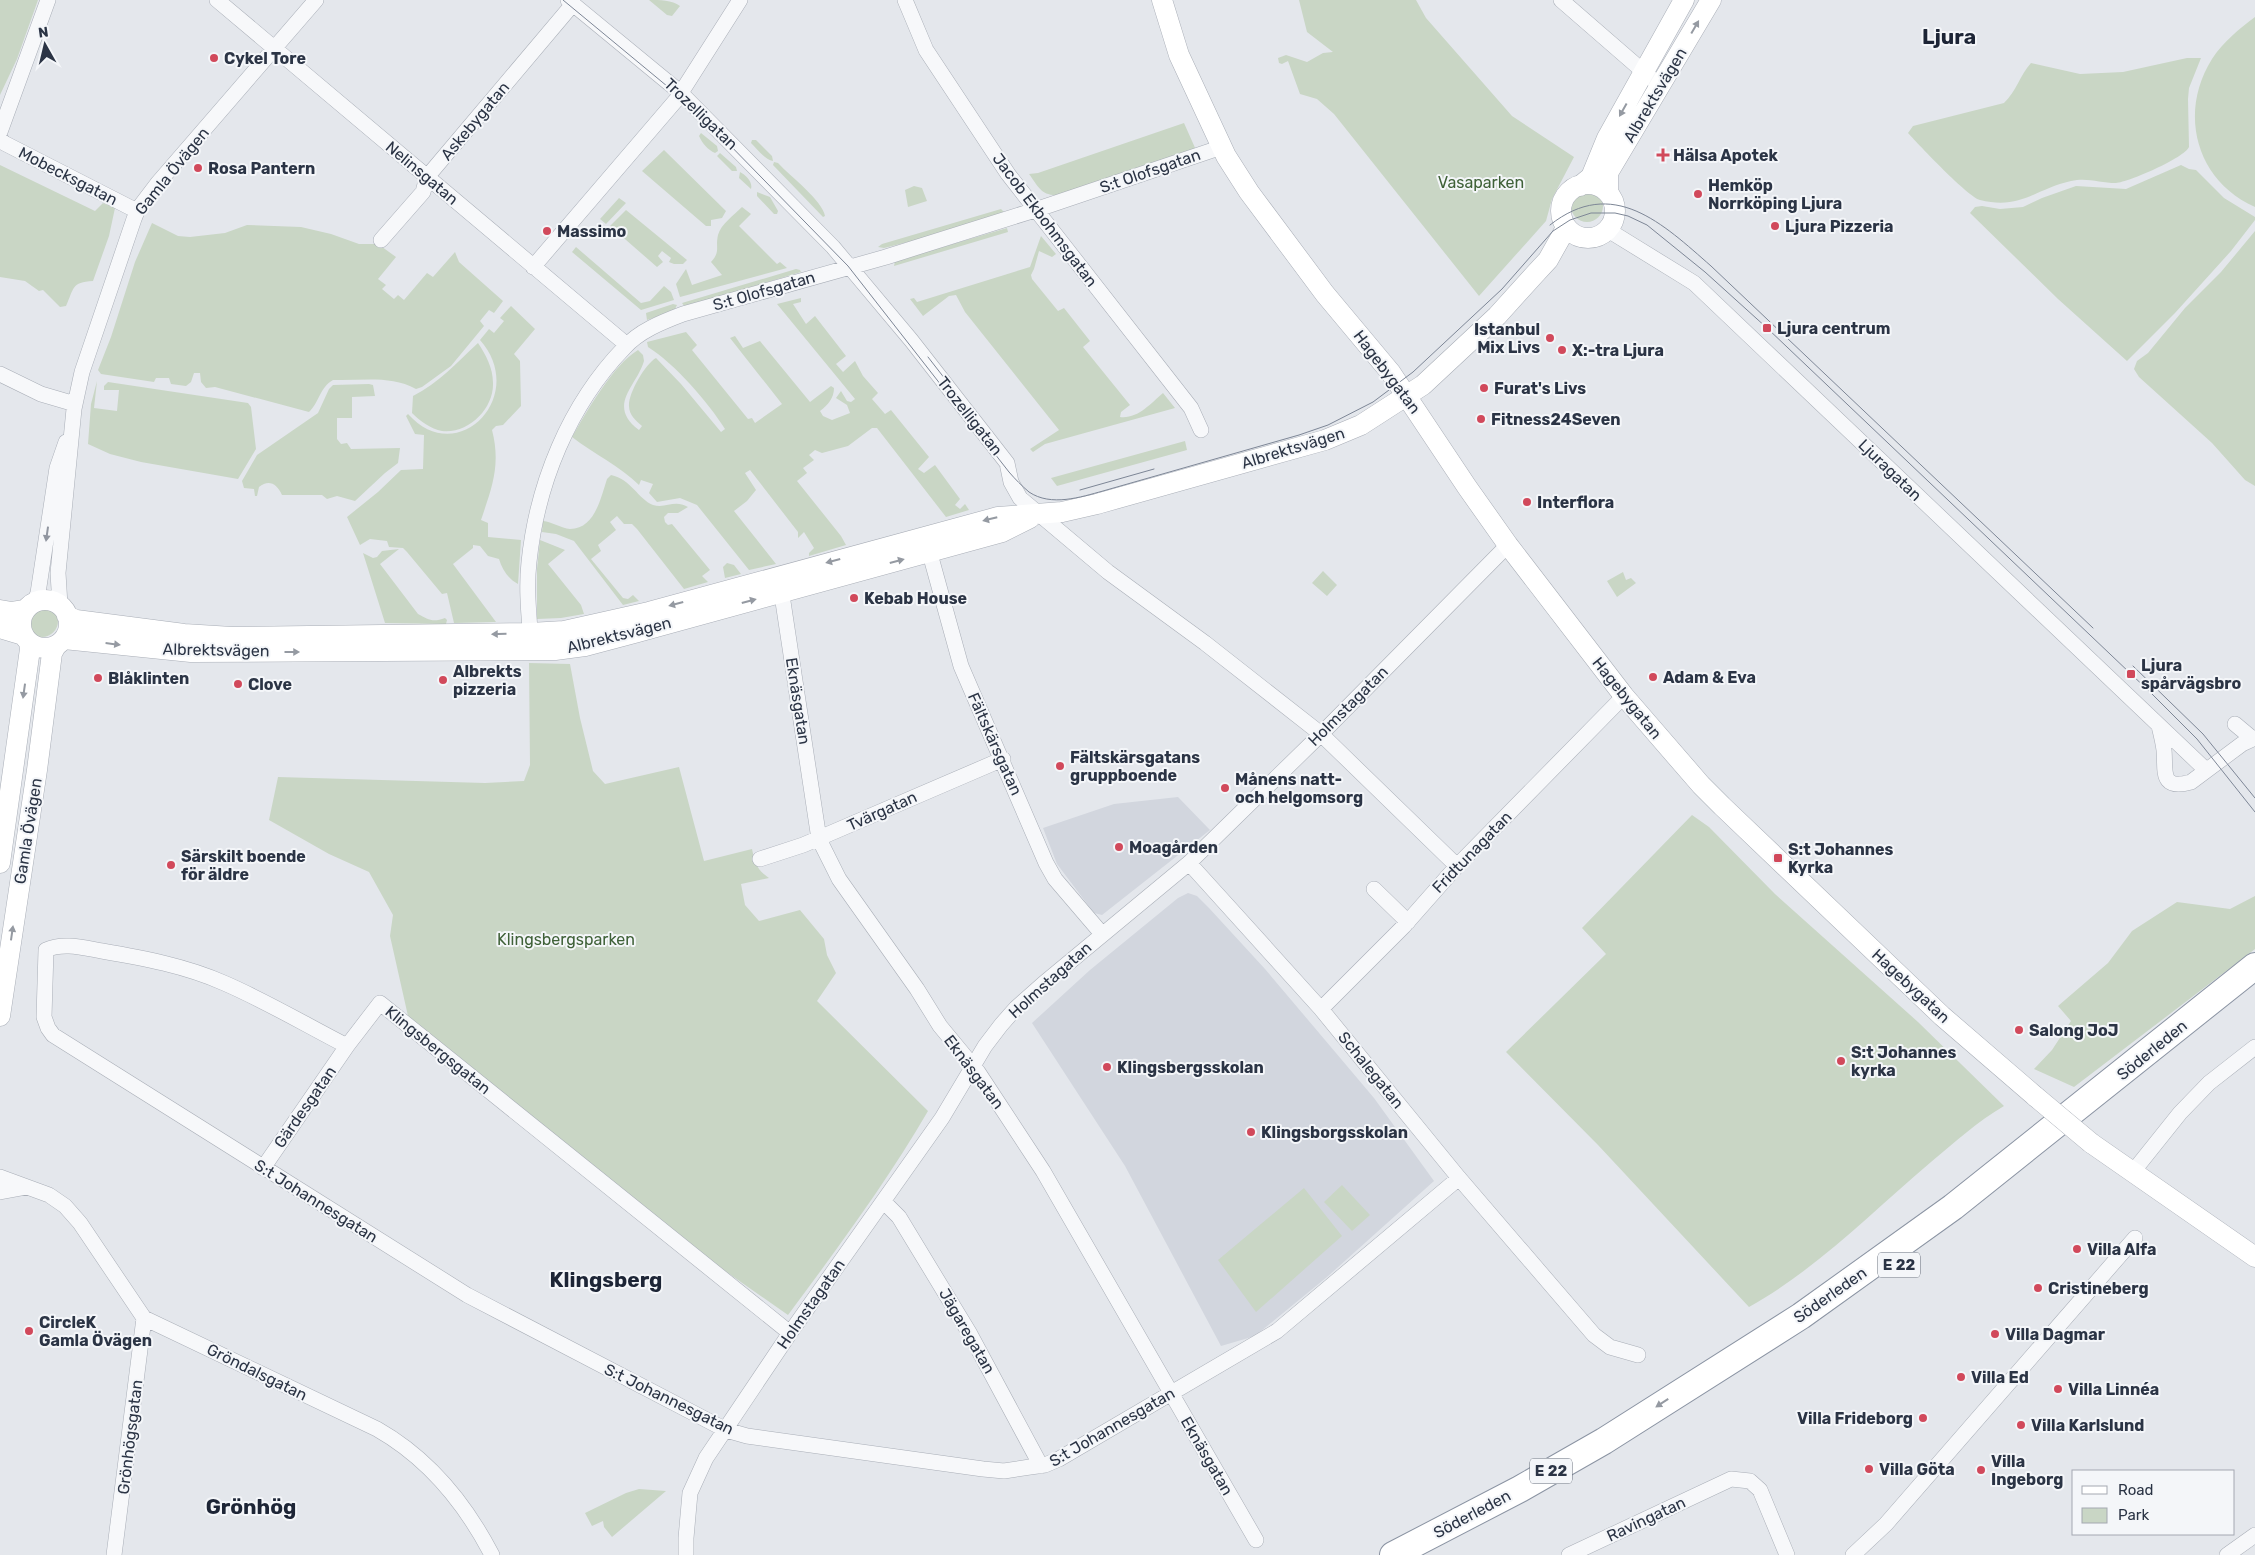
<svg xmlns="http://www.w3.org/2000/svg" width="2255" height="1555" font-family="Rubik,sans-serif">
<rect width="100%" height="100%" fill="#e4e7ec"/>
<!-- built -->
<path fill="#d2d6de" d="M1178,797l32,33 -108,85 -8,-2 -37,-49 -14,-36 71,-24z
M1188,893l9,3 12,12 56,61 109,129 60,83 -107,96 -72,59 -34,10 -96,-180 -93,-143 58,-53 88,-72z"/>
<!-- green -->
<path fill="#c9d6c5" d="M0,0h38l-21,59 -17,36z
M649,0c11,0 23,0 31,6l-8,10 -5,-1z
M1299,0h117l10,18 86,98 62,41 -22,42 -6,22 -67,75 -145,-182 -17,-15 -17,-5 -12,-33 -6,3 -3,-1 -1,-5 8,-3 21,7 16,-9 10,-1 -26,-20z
M2255,17v190c-59,-26 -77,-94 -43,-148 11,-17 27,-30 43,-42z
M2187,58h14l-12,30 -1,11 1,48c-5,11 -60,35 -73,36 -16,0 -29,-6 -45,-2 -36,8 -50,29 -91,19 -12,-3 -61,-55 -72,-67l5,-7 91,-23c12,-11 16,-28 27,-40l49,11 43,-2z
M1184,123l12,27 -138,45c-17,1 -20,-9 -29,-21l9,-1z
M701,133l16,13 1,5 -3,2c-7,-3 -13,-10 -16,-17z
M752,140h4l16,16 1,5c-8,-1 -16,-12 -22,-18z
M664,150l62,61 -4,7 -11,2v6h-5l-64,-55z
M720,153l16,14 1,4h-5l-15,-15z
M774,162l4,1c12,13 45,38 47,53l-2,1 -50,-52z
M0,165l95,46 8,-8 12,5 -6,28 -16,45c-22,1 -19,8 -27,25l-6,1 -17,-17 -4,1 -14,-10 -25,-4z
M2181,165l8,4 7,1 28,28 31,19v3l-24,31 -56,62 -48,48 -69,-62 -88,-86 5,-6 7,-1 18,3 23,-2 19,-9 34,-12 50,3z
M740,172c6,3 13,10 11,17l-12,-11z
M914,186l8,2 5,13 -19,6 -3,-17z
M1571 206a16 16 0 1 1 32 0a16 16 0 1 1-32 0Z
M757,192l13,5 8,14 -1,3h-3l-17,-18z
M619,198l7,5 -20,21 -6,-5z
M742,207l9,7 -12,12 38,38 3,-2 7,6 -107,29 -4,-13 10,-15 6,16 30,-10 -11,-13c10,-11 4,-14 7,-27 3,-11 16,-20 24,-28z
M1001,209l3,3 -2,3 -90,26 -28,7 -6,-1 4,-3z
M626,210l61,50 -4,4h-9l-5,-2 2,-4 -9,-7 -4,5 5,6 -6,5 -47,-41z
M152,223l26,13 12,1 35,-4 22,-8 54,2 30,7 28,10h19l18,13 -18,22 8,6 -4,4 12,10 4,-4 6,5 23,-27 6,4 22,-25 4,10 44,39 -9,12 -5,-3 -9,11 4,5 -33,40 -29,21 -6,2c-26,-14 -54,-8 -83,-9 -13,7 -14,23 -24,32l-94,-25 -9,1 -5,-6 -1,-9h-6l-3,9 -5,4 -15,-2 -2,-6h-13l-2,4 -53,-8 -3,-4 13,-33 24,-75z
M1007,228l1,4 -114,34 1,-5z
M2255,231v255l-10,-6 -33,-37 -73,-66 -5,-8 3,-8 11,-8 37,-45 36,-36z
M1041,236l15,18 -4,3 -13,-6 -5,18 -3,6 1,4 26,32 6,-3 26,33 -7,6 47,58 -9,7 -1,5c18,2 30,-13 43,-24l12,15 -130,36 -12,8 -3,-3 29,-19 -94,-118 -9,-17 -7,1 -26,20 -13,-17 4,-1 3,4 113,-35z
M576,247l65,56 9,-2 14,-15 7,6 3,8 -33,10 -69,-58z
M796,269l4,1 1,2 -116,35 -3,-4z
M801,298v4l-8,2 13,20 9,-8 31,40 -10,8 7,8 12,-11 8,15 15,17 -6,6 13,15 6,-4 38,47 -11,12 6,4 11,-8 25,34 -5,6 5,4 5,-5 4,6 -23,7 -69,-89h-5l-24,18 -26,7 -7,-3 -6,5 5,5 -11,8 4,5 -10,8 44,55 5,9 -37,11v-3l5,-5 -10,-16 -6,6v-6l-48,-62 -5,3 11,17 -9,11 -13,10 42,53 -27,6 -52,-65 -17,-7 -23,4 -8,-9 4,-9 -12,-4 -2,5c-19,-19 -45,-31 -67,-48 15,-26 41,-72 66,-87l5,5 1,6c-7,25 -38,44 -5,69l3,-4c-6,-5 -13,-11 -13,-20 -1,-12 16,-42 27,-48l25,26 40,48 4,-3c-17,-27 -50,-65 -77,-82l-1,-5 39,-10 11,13 -5,5 56,69 4,-1 3,5 27,-19 -52,-66 5,-2 8,12 17,-7 50,61 21,-16 3,2c0,10 -6,17 -14,23l3,5 9,4 18,-7 -3,-8 -11,-7 5,-7 6,10 4,1 4,-3 -78,-95z
M673,304l4,1 -3,6 -27,9 -1,-7z
M511,306l24,23 -21,25 6,7 1,45 -18,19 -7,1 -4,4c9,35 0,57 -11,90l7,3v14l33,3 -3,44c-10,-5 -16,-15 -19,-25l-11,-3 -8,-10 -7,-1v3l-20,16 43,58 -42,1 -7,-30 -5,1 -35,-42 -4,-4 -14,-1 -2,-6 -17,-2 -10,6 -13,-28 31,-25 23,-22 22,-1 1,-34 -9,-1 -9,-18 2,-2c50,56 121,-19 72,-74l9,-11 5,4 10,-12 -4,-3z
M478,343c8,12 15,25 15,40 1,25 -24,51 -51,48 -11,-2 -22,-10 -30,-18l1,-17c26,-13 43,-33 65,-53z
M97,381l-3,27 23,3 2,-21h-15v-4l4,-4 140,21 3,4 5,42 -18,30 -97,-17 -31,-8 -22,-10 3,-40z
M369,384l4,1 2,11 -23,1v21h-15v21l4,5 6,-1 4,6 49,-1 -2,15 -13,10 -30,28 -18,-5 -10,3 -5,-4h-40c-5,-11 -13,-16 -23,-8l-2,9h-2l-1,-7 -10,-1 -2,-7 15,-26 61,-42 11,-24 4,-4z
M1185,441l2,9 -130,36 -6,-8z
M611,475c20,4 27,24 42,30 13,4 21,-6 35,2l-10,6h-10l-4,4 1,5 3,3 4,-1 38,46 -8,6 6,6 -24,7 -47,-60 -5,-5h-8l-7,-8 -7,6 6,8 -18,15 3,6 -10,8 32,39 5,1 5,-4 6,6 -16,4 -49,-64 -18,-7 -14,-2 1,-11c9,1 18,7 27,8 25,0 31,-32 37,-50z
M540,540l25,10 -17,14 33,41 3,9 -23,4 -24,1v-50z
M399,549l-19,15 38,50c10,5 14,9 27,4l2,2 -1,4 -61,-1 -22,-70 10,5 4,-1 5,-6z
M727,563l7,2 7,9 -16,4 -2,-11z
M1323,571l14,14 -10,11 -15,-13z
M1623,572l3,8 5,-2 5,5 -19,14 -10,-16z
M26 621a16 16 0 1 1 32 0a16 16 0 1 1-32 0Z
M529,663l41,1 10,54 13,53 12,13 74,-17 25,94 48,-12c3,14 5,21 17,29l-28,6 4,21 14,16 41,-11 24,29 3,16 9,18 -19,28 111,110c-42,72 -91,138 -140,204l-80,-56 -300,-243 -18,-80 3,-21 -24,-43 -40,-18 -60,-34 9,-43 207,6 39,-2 6,-16z
M1692,815l17,12 66,67 143,128 86,84c-26,15 -49,36 -73,56 -59,50 -114,107 -182,145l-151,-162 -92,-93 100,-98 -24,-26z
M2255,896v53l-181,138 -40,-18 18,-19 19,-29 -13,-15 50,-43 24,-32 45,-29 53,7z
M1342,1185l28,30 -18,16 -28,-29z
M1304,1188l38,48 -86,76 -38,-52z
M639,1489l27,2 -54,46 -8,-10 -1,-6 -11,5 -7,-13 41,-20z"/>
<g fill="none" stroke-linecap="round" stroke-linejoin="round">
<!-- street casing -->
<g stroke="#a9aeb7" stroke-width="16">
<path id="street" d="M217,0l410,345
M568,0l113,93 152,154 78,93 96,123 4,19 9,16 88,74 97,71 116,91 136,132
M905,0l21,50 82,124 183,234 10,22
M1561,0l91,79
M0,132l48,-132
M0,139l4,4 133,68
M1608,230l86,53 512,487
M381,240l42,-48 4,-15 146,-173
M533,267l144,-168 63,-99
M0,374l41,20 34,10
M927,543l34,123 85,197 9,16 47,55
M780,582l39,257 20,40 78,110 23,37 38,46 65,99 213,369
M34,603l4,-10 19,-125 9,-26
M60,605l-2,-32 16,-164 8,-37 52,-153 4,-10 19,-25 159,-184
M531,642c-2,-26 -5,-53 -2,-80 8,-78 40,-157 95,-214 15,-17 38,-26 59,-34l203,-57 149,-47 187,-63
M2235,724l18,15
M2159,726c2,8 4,16 5,24 2,20 -5,41 27,32l51,-38 13,-6
M760,859l43,-14 200,-86
M1189,863l132,146 138,169 135,157 16,12 28,8
M1374,889l34,33
M1321,1009l83,-83 53,-60 167,-170
M263,1168l84,-122
M2132,1173l48,-60 29,-30 46,-36
M0,1177l49,18 16,11 15,17 64,95 233,111c51,29 88,74 115,126
M0,1192l27,-5
M884,1202l15,15 71,117 71,132
M790,1333l-410,-330 -33,43c-41,-21 -81,-45 -123,-63 -38,-17 -81,-25 -122,-32 -18,-3 -39,-9 -56,-1l-2,67 4,11 5,7 414,260 259,135 21,6 236,33 21,2 26,-4 15,-2 14,-6 218,-128 182,-153
M114,1555l30,-237
M686,1555v-17l4,-45 16,-35 84,-125 152,-215 43,-72 16,-21 15,-17 27,-24 146,-121 132,-129 187,-189
M1569,1555l162,-76 19,2 10,9 27,65
M1853,1555l33,-31 249,-286
M2227,1555l28,-20"/>
</g>
<!-- secondary casing -->
<g stroke="#a9aeb7" stroke-width="21">
<path id="secondary" d="M1162,0l17,55 47,101 23,36 76,102 66,79 76,114 41,58 116,151 77,89 21,21 220,210 94,81
M1561 211a27 27 0 1 1 54 0a27 27 0 1 1-54 0Z
M1580,186l11,-9 16,-39 77,-138
M1608,191v-18l103,-173
M21 624a24 24 0 1 1 48 0a24 24 0 1 1-48 0Z
M0,610l12,2 13,-2
M67,616l9,4 108,14 48,3 298,-4 34,-2 85,-19 349,-95 64,-5 35,-8 228,-64 36,-15 62,-40 74,-69 38,-42 13,-14 18,-32
M0,628l23,7
M64,639l127,13 364,-2 30,-4 49,-13 368,-101 28,-14
M0,863l30,-214 -1,-7
M0,1016l37,-246 15,-117 4,-7
M2091,1143l164,114"/>
</g>
<!-- highway casing -->
<g stroke="#8b94a3" stroke-width="28">
<path id="highway" d="M1393,1555l127,-66 84,-48 197,-125 152,-109 302,-241"/>
</g>
<!-- street -->
<use href="#street" stroke="#f7f8fa" stroke-width="15"/>
<!-- secondary -->
<use href="#secondary" stroke="#fff" stroke-width="20"/>
<!-- highway -->
<use href="#highway" stroke="#fff" stroke-width="26"/>
<!-- tram -->
<path stroke="#7d8696" stroke-width="1" d="M563,0l116,96 41,39 128,131 161,206c6,7 13,14 20,20 22,15 52,5 74,-1l196,-56 29,-10 45,-23 40,-30 89,-83 51,-58 17,-11 21,-7h24l13,3 19,9 58,47 62,56 384,365 46,46 58,73
M1550,225c63,-50 113,-1 161,41l382,362
M928,357l52,67
M1080,490l74,-21
M2133,666l70,68 52,64"/>
<!-- secondary-bridge casing -->
<g stroke="#a9aeb7" stroke-width="21" stroke-linecap="butt">
<path id="secondary-bridge" d="M2036,1097l55,46"/>
</g>
<!-- secondary-bridge -->
<use href="#secondary-bridge" stroke="#fff" stroke-width="20"/>
</g>
<!-- one-way arrows -->
<defs><path id="oneway-solid" d="M-6-.8H1V-3.2L6.5 0L1 3.2V.8H-6Z" transform="scale(1.25)"/></defs>
<g fill="#959aa2">
<use href="#oneway-solid" transform="translate(1695 27) rotate(-60)"/>
<use href="#oneway-solid" transform="translate(1623 110) rotate(119)"/>
<use href="#oneway-solid" transform="translate(990 519) rotate(166)"/>
<use href="#oneway-solid" transform="translate(833 561) rotate(165)"/>
<use href="#oneway-solid" transform="translate(897 561) rotate(-15)"/>
<use href="#oneway-solid" transform="translate(749 601) rotate(-15)"/>
<use href="#oneway-solid" transform="translate(676 604) rotate(165)"/>
<use href="#oneway-solid" transform="translate(499 634) rotate(179)"/>
<use href="#oneway-solid" transform="translate(113 644) rotate(7)"/>
<use href="#oneway-solid" transform="translate(292 652)"/>
<use href="#oneway-solid" transform="translate(24 691) rotate(98)"/>
<use href="#oneway-solid" transform="translate(12 933) rotate(-82)"/>
<use href="#oneway-solid" transform="translate(1662 1403) rotate(147)"/>
</g>
<use fill="#9196a0" href="#oneway-solid" transform="translate(47 534) rotate(98)"/>
<!-- markers -->
<g fill="#d1495b" stroke="#f4f6f9" stroke-width="2">
<circle cx="214" cy="58" r="5"/>
<path d="M1660.5 147.5h5v5h5v5h-5v5h-5v-5h-5v-5h5z"/>
<circle cx="198" cy="168" r="5"/>
<circle cx="1698" cy="194" r="5"/>
<circle cx="1775" cy="226" r="5"/>
<circle cx="547" cy="231" r="5"/>
<rect x="1762" y="323" width="10" height="10" rx="2.5"/>
<circle cx="1550" cy="338" r="5"/>
<circle cx="1562" cy="350" r="5"/>
<circle cx="1484" cy="388" r="5"/>
<circle cx="1481" cy="419" r="5"/>
<circle cx="1527" cy="502" r="5"/>
<circle cx="854" cy="598" r="5"/>
<rect x="2126" y="669" width="10" height="10" rx="2.5"/>
<circle cx="1653" cy="677" r="5"/>
<circle cx="98" cy="678" r="5"/>
<circle cx="443" cy="680" r="5"/>
<circle cx="238" cy="684" r="5"/>
<circle cx="1060" cy="766" r="5"/>
<circle cx="1225" cy="788" r="5"/>
<circle cx="1119" cy="847" r="5"/>
<rect x="1773" y="853" width="10" height="10" rx="2.5"/>
<circle cx="171" cy="865" r="5"/>
<circle cx="2019" cy="1030" r="5"/>
<circle cx="1841" cy="1061" r="5"/>
<circle cx="1107" cy="1067" r="5"/>
<circle cx="1251" cy="1132" r="5"/>
<circle cx="2077" cy="1249" r="5"/>
<circle cx="2038" cy="1288" r="5"/>
<circle cx="29" cy="1331" r="5"/>
<circle cx="1995" cy="1334" r="5"/>
<circle cx="1961" cy="1377" r="5"/>
<circle cx="2058" cy="1389" r="5"/>
<circle cx="1923" cy="1418" r="5"/>
<circle cx="2021" cy="1425" r="5"/>
<circle cx="1869" cy="1469" r="5"/>
<circle cx="1981" cy="1470" r="5"/>
</g>
<g text-anchor="middle" dominant-baseline="central" stroke-width="4" stroke-linejoin="round" paint-order="stroke">
<!-- shield labels -->
<g fill="#f4f6f9" stroke="#676e7b" stroke-width="1">
<rect x="1878" y="1252.5" width="42" height="25" rx="4"/>
<rect x="1530" y="1458.5" width="42" height="25" rx="4"/>
</g>
<g font-size="15" font-weight="bold" fill="#2b3445">
<text x="1899" y="1265">E 22</text>
<text x="1551" y="1471">E 22</text>
</g>
<!-- poi labels -->
<g font-size="16" font-weight="bold" fill="#2b3445" stroke="#f4f6f9" text-anchor="start">
<text x="224" y="58">Cykel Tore</text>
<text x="1673" y="155">Hälsa Apotek</text>
<text x="208" y="168">Rosa Pantern</text>
<text x="1708" y="185">Hemköp<tspan x="1708" dy="18">Norrköping Ljura</tspan></text>
<text x="1785" y="226">Ljura Pizzeria</text>
<text x="557" y="231">Massimo</text>
<text x="1777" y="328">Ljura centrum</text>
<text x="1540" y="329" text-anchor="end">Istanbul<tspan x="1540" dy="18">Mix Livs</tspan></text>
<text x="1572" y="350">X:-tra Ljura</text>
<text x="1494" y="388">Furat's Livs</text>
<text x="1491" y="419">Fitness24Seven</text>
<text x="1537" y="502">Interflora</text>
<text x="864" y="598">Kebab House</text>
<text x="2141" y="665">Ljura<tspan x="2141" dy="18">spårvägsbro</tspan></text>
<text x="453" y="671">Albrekts<tspan x="453" dy="18">pizzeria</tspan></text>
<text x="1663" y="677">Adam &amp; Eva</text>
<text x="108" y="678">Blåklinten</text>
<text x="248" y="684">Clove</text>
<text x="1070" y="757">Fältskärsgatans<tspan x="1070" dy="18">gruppboende</tspan></text>
<text x="1235" y="779">Månens natt-<tspan x="1235" dy="18">och helgomsorg</tspan></text>
<text x="1129" y="847">Moagården</text>
<text x="1788" y="849">S:t Johannes<tspan x="1788" dy="18">Kyrka</tspan></text>
<text x="181" y="856">Särskilt boende<tspan x="181" dy="18">för äldre</tspan></text>
<text x="2029" y="1030">Salong JoJ</text>
<text x="1851" y="1052">S:t Johannes<tspan x="1851" dy="18">kyrka</tspan></text>
<text x="1117" y="1067">Klingsbergsskolan</text>
<text x="1261" y="1132">Klingsborgsskolan</text>
<text x="2087" y="1249">Villa Alfa</text>
<text x="2048" y="1288">Cristineberg</text>
<text x="39" y="1322">CircleK<tspan x="39" dy="18">Gamla Övägen</tspan></text>
<text x="2005" y="1334">Villa Dagmar</text>
<text x="1971" y="1377">Villa Ed</text>
<text x="2068" y="1389">Villa Linnéa</text>
<text x="1913" y="1418" text-anchor="end">Villa Frideborg</text>
<text x="2031" y="1425">Villa Karlslund</text>
<text x="1991" y="1461">Villa<tspan x="1991" dy="18">Ingeborg</tspan></text>
<text x="1879" y="1469">Villa Göta</text>
</g>
<!-- street labels -->
<g font-size="16" fill="#2b3445" stroke="#f4f6f9">
<text transform="translate(1655 95) rotate(-59)">Albrektsvägen</text>
<text transform="translate(701 114) rotate(44)">Trozelligatan</text>
<text transform="translate(475 121) rotate(-50)">Askebygatan</text>
<text transform="translate(172 171) rotate(-51)">Gamla Övägen</text>
<text transform="translate(1150 171) rotate(-19)">S:t Olofsgatan</text>
<text transform="translate(422 173) rotate(40)">Nelinsgatan</text>
<text transform="translate(68 176) rotate(27)">Mobecksgatan</text>
<text transform="translate(1045 220) rotate(53)">Jacob Ekbohmsgatan</text>
<text transform="translate(764 291) rotate(-16)">S:t Olofsgatan</text>
<text transform="translate(1387 372) rotate(53)">Hagebygatan</text>
<text transform="translate(970 416) rotate(52)">Trozelligatan</text>
<text transform="translate(1293 448) rotate(-17)">Albrektsvägen</text>
<text transform="translate(1890 470) rotate(44)">Ljuragatan</text>
<text transform="translate(619 635) rotate(-14)">Albrektsvägen</text>
<text transform="translate(216 650) rotate(1)">Albrektsvägen</text>
<text transform="translate(1627 698) rotate(51)">Hagebygatan</text>
<text transform="translate(798 701) rotate(81)">Eknäsgatan</text>
<text transform="translate(1348 706) rotate(-45)">Holmstagatan</text>
<text transform="translate(995 744) rotate(66)">Fältskärsgatan</text>
<text transform="translate(882 811) rotate(-24)">Tvärgatan</text>
<text transform="translate(28 831) rotate(-81)">Gamla Övägen</text>
<text transform="translate(1472 852) rotate(-46)">Fridtunagatan</text>
<text transform="translate(1050 980) rotate(-42)">Holmstagatan</text>
<text transform="translate(1911 986) rotate(43)">Hagebygatan</text>
<text transform="translate(438 1050) rotate(39)">Klingsbergsgatan</text>
<text transform="translate(2152 1050) rotate(-39)">Söderleden</text>
<text transform="translate(1371 1070) rotate(51)">Schalegatan</text>
<text transform="translate(974 1072) rotate(53)">Eknäsgatan</text>
<text transform="translate(305 1107) rotate(-55)">Gärdesgatan</text>
<text transform="translate(316 1201) rotate(32)">S:t Johannesgatan</text>
<text transform="translate(1830 1295) rotate(-35)">Söderleden</text>
<text transform="translate(811 1304) rotate(-55)">Holmstagatan</text>
<text transform="translate(967 1331) rotate(60)">Jägaregatan</text>
<text transform="translate(257 1372) rotate(26)">Gröndalsgatan</text>
<text transform="translate(669 1399) rotate(26)">S:t Johannesgatan</text>
<text transform="translate(1112 1427) rotate(-30)">S:t Johannesgatan</text>
<text transform="translate(130 1437) rotate(-83)">Grönhögsgatan</text>
<text transform="translate(1207 1456) rotate(60)">Eknäsgatan</text>
<text transform="translate(1472 1514) rotate(-28)">Söderleden</text>
<text transform="translate(1646 1519) rotate(-25)">Ravingatan</text>
</g>
<!-- park labels -->
<g font-size="16" fill="#3f6138" stroke="#f4f6f9">
<text x="1481" y="182">Vasaparken</text>
<text x="566" y="939">Klingsbergsparken</text>
</g>
<!-- district labels -->
<g font-size="21" font-weight="bold" fill="#1d2536" stroke="#f4f6f9">
<text x="1949" y="36">Ljura</text>
<text x="606" y="1279">Klingsberg</text>
<text x="251" y="1506">Grönhög</text>
</g>
</g>
<!-- legend -->
<rect x="2072" y="1470" width="162" height="65" fill="#f4f6f9" stroke="#a4a8b1"/>
<rect x="2082" y="1486" width="25" height="8" fill="#ffffff" stroke="#a4a8b1"/>
<text x="2118" y="1495" font-size="15" fill="#2b3445">Road</text>
<rect x="2082" y="1508" width="25" height="15" fill="#c9d6c5" stroke="#a4a8b1"/>
<text x="2118" y="1520" font-size="15" fill="#2b3445">Park</text>
<!-- north arrow -->
<g transform="translate(45 45) rotate(352)" stroke="#f4f6f9" stroke-width="4" paint-order="stroke">
<path d="M0-4L9 19L0 12L-9 19Z" fill="#2b3445"/>
<text y="-8" font-size="14" font-weight="bold" text-anchor="middle" fill="#2b3445">N</text>
</g>
</svg>
